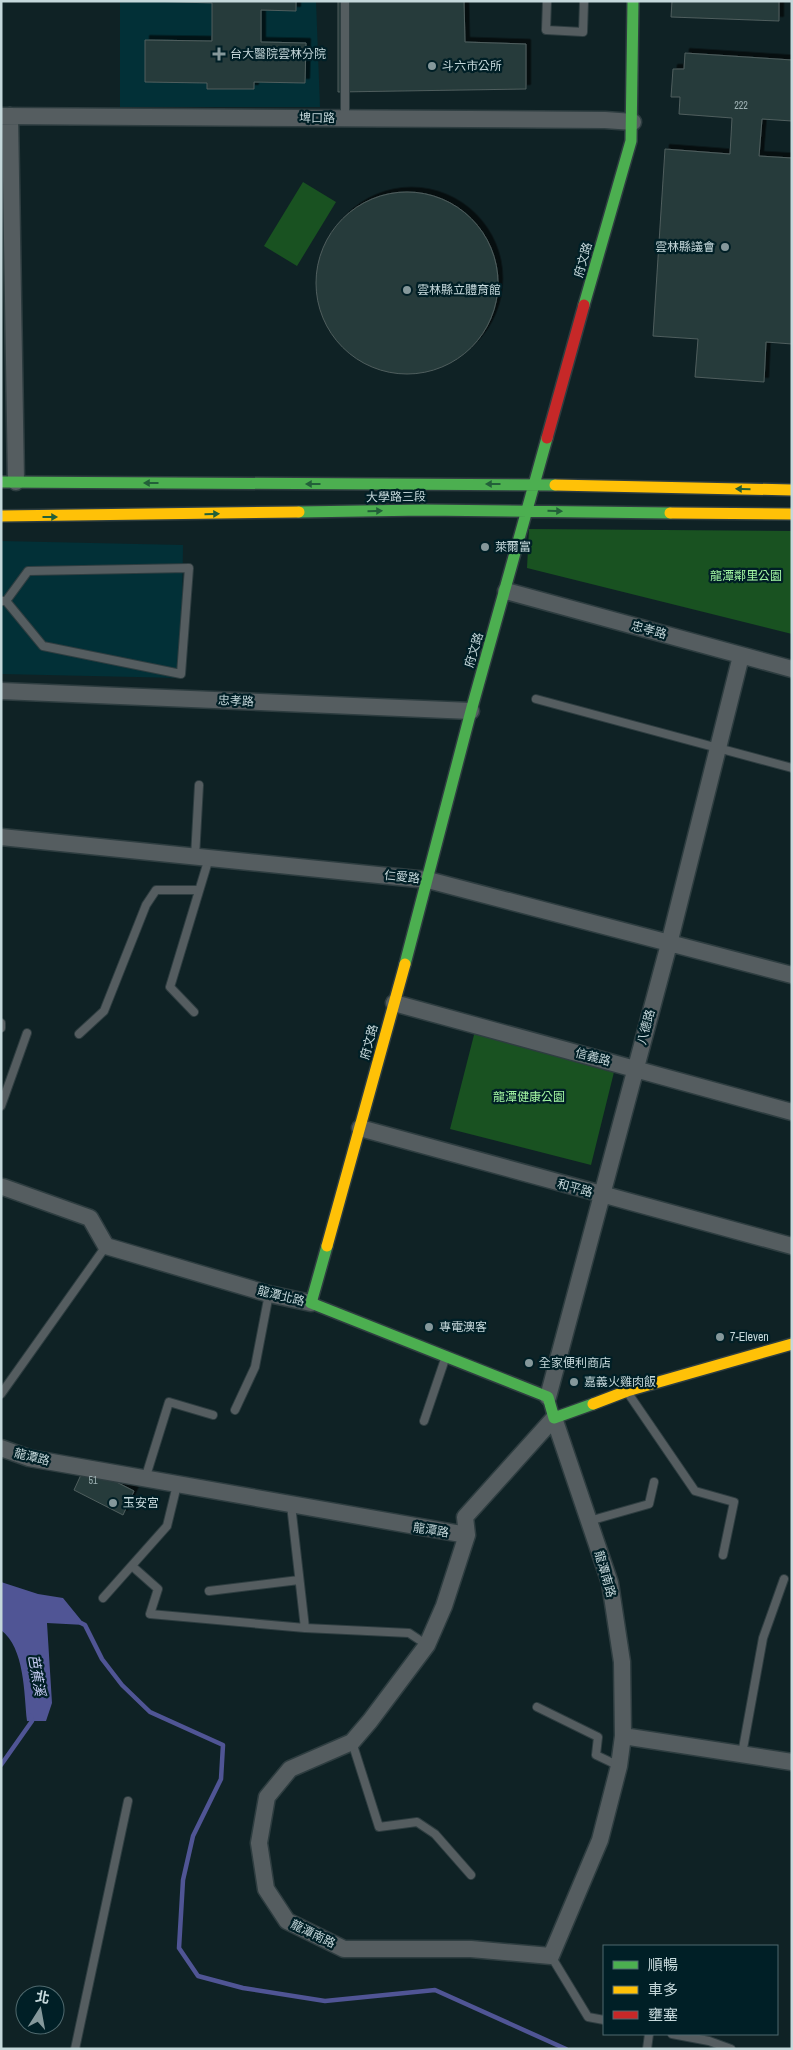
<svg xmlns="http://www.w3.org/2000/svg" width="793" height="2050" font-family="'Archivo Narrow','Noto Sans TC',sans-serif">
<defs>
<filter id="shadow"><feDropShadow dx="4.5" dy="-4.5" stdDeviation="0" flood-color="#0009"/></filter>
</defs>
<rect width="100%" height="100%" fill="#0f2225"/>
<!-- built -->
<path fill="#023037" d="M120,1h196l4,106h-200z
M1,541l182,4 -2,133 -180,-4z"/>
<!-- green -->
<path fill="#195221" d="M303,182l33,20 -39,64 -33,-20z
M529,529l263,2v103l-265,-66z
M475,1031l140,37 -24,97 -141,-36z"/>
<!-- water -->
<path fill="#505595" d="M1,1582l37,12 25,4 22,27 -38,-2 5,80 -6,18h-19c-3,-27 -2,-73 -26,-91z"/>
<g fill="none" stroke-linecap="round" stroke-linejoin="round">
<!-- stream -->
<path stroke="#505595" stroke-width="4.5" d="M81,1623l4,2 17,34 20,26 28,27 73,33 -2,34 -28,57 -10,44 -4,68 19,28 45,12 82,13 110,-11 131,59
M1,1765l31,-44 -1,-5"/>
</g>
<!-- building -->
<path fill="#273b3a" stroke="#4f5e5e" filter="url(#shadow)" d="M149,1h147v10l-35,-1v32l45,1 -1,40 -51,-1v7h-47v-6l-62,-1v-42l67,1v-38z
M338,1h126l1,41 61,2v45l-188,3z
M672,1h107v20l-108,-4z
M685,53l107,7v61l-30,-2 -3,37 33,2v186l-26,-2 -2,40 -69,-5 3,-38 -45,-3 12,-187 65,5 2,-36 -53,-4 1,-17h-9l2,-28h11z
M316 283a91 91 0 1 1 182 0a91 91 0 1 1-182 0Z
M85,1466l49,25 -11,24 -49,-25z"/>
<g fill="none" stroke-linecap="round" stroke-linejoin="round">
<!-- lane casing -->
<g stroke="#2e3d40" stroke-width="10">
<path id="lane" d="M345,1v118
M547,1l-1,29 37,2 1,-31
M1,601h5l22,-30 161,-3 -8,106 -138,-28 -37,-45
M536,699l256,69
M195,857l4,-72
M194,1012l-24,-25 39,-129
M1,1023v5
M79,1034l25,-23 42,-106 10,-15h43
M1,1106l26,-73
M628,1393l67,98 39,11 -11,53
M1,1394l105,-148
M235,1410l20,-43 14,-73
M424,1421l21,-62
M145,1479l24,-77 44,13
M291,1505l14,123
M589,1521l60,-17 5,-22
M132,1566l26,23 -8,25 155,14 104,5 18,12
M209,1591l90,-11
M103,1598l64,-72 10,-41
M537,1707l61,30 -2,18 23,11
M352,1742l27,85 38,-5 18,12 36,41
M742,1754l21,-116 21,-59
M551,1956l37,61 16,3
M672,2034l37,7 22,8
M75,2049l53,-248
M647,2049l2,-15"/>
</g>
<!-- street casing -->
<g stroke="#2e3d40" stroke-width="19">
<path id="street" d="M1,116l604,4 28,2
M10,116l6,366
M506,591l286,78
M1,691l470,20
M1,837l427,43 364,95
M394,1003l398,109
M360,1128l432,118
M3,1187l87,31 16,28 163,48 42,9
M548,1397l121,-453 72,-288
M1,1448l28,10 438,77 -2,-18 89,-99 56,165 12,79 1,74 -4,30 -19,74 -49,116 -80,-7h-127l-57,-28 -21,-32 -7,-46 8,-46 23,-28 62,-27 18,-21 57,-76 17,-39 23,-71
M623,1736l169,26"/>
</g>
<!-- fast casing -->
<g stroke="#2e3d40" stroke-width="14">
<path id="fast" d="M584,305l47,-164 2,-140
M1,482l554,3
M299,512l125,-2 246,3
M405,964l66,-253 76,-273
M327,1246l-16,57 237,94 6,21 39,-14"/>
</g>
<!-- slow casing -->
<g stroke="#2e3d40" stroke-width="14">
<path id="slow" d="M555,485l237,5
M670,513l122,1
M1,516l298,-4
M327,1246l78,-282
M593,1404l34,-13 165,-47"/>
</g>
<!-- jam casing -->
<g stroke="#2e3d40" stroke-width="14">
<path id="jam" d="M547,438l37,-133"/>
</g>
<!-- lane -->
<use href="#lane" stroke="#555d60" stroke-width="8"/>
<!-- street -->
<use href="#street" stroke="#555d60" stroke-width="16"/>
<!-- fast -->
<use href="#fast" stroke="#4caf50" stroke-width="11"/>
<!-- slow -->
<use href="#slow" stroke="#ffc107" stroke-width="11"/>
<!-- jam -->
<use href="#jam" stroke="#c62828" stroke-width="11"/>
</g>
<!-- one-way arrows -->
<defs><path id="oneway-solid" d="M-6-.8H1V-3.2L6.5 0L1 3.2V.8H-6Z" transform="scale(1.25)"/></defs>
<g fill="#226039">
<use href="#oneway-solid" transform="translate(151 483) rotate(-180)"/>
<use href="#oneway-solid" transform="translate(313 484) rotate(-180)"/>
<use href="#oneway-solid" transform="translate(493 484) rotate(-180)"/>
<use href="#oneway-solid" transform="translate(743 489) rotate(-179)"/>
<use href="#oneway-solid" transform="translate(375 511) rotate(-1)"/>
<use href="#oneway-solid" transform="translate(555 511) rotate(1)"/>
<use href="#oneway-solid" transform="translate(212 514) rotate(-1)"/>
<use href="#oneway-solid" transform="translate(50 517)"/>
</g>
<!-- markers -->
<g fill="#85989b" stroke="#001f26" stroke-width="2">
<path d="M216.5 46.5h5v5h5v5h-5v5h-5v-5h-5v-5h5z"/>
<circle cx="432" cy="66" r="5"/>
<circle cx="725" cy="247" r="5"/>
<circle cx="407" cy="290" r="5"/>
<circle cx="485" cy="547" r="5"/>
<circle cx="429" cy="1327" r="5"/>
<circle cx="720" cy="1337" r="5"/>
<circle cx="529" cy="1363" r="5"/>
<circle cx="574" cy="1382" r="5"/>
<circle cx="113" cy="1503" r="5"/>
</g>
<g text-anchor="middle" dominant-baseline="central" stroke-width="4.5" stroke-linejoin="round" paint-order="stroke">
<!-- number labels -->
<g font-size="10" fill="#9eb1b3">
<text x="741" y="105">222</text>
<text x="93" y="1480">51</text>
</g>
<!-- poi labels -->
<g font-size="12" fill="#c5d8db" stroke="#001f26" text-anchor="start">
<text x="230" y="54">台大醫院雲林分院</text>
<text x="442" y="66">斗六市公所</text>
<text x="715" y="247" text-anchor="end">雲林縣議會</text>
<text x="417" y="290">雲林縣立體育館</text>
<text x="495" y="547">萊爾富</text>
<text x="439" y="1327">專電澳客</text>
<text x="730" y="1337">7-Eleven</text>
<text x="539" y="1363">全家便利商店</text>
<text x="584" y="1382">嘉義火雞肉飯</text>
<text x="123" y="1503">玉安宮</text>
</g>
<!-- street labels -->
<g font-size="12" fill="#c5d8db" stroke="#001f26">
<text transform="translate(317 118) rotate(1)">埤口路</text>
<text transform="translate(583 260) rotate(-74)">府文路</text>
<text transform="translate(396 497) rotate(-1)">大學路三段</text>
<text transform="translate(649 630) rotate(15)">忠孝路</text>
<text transform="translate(474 650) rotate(-73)">府文路</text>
<text transform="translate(236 701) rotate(2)">忠孝路</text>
<text transform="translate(402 877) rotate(6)">仁愛路</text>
<text transform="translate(646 1027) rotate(-75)">八德路</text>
<text transform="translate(369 1042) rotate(-75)">府文路</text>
<text transform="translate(593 1057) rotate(15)">信義路</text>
<text transform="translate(575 1188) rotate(15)">和平路</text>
<text transform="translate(281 1296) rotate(14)">龍潭北路</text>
<text transform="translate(32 1457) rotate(14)">龍潭路</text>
<text transform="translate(431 1530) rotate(9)">龍潭路</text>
<text transform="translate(605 1574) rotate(74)">龍潭南路</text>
<text transform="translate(313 1934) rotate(26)">龍潭南路</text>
</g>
<!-- park labels -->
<g font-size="12" fill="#a3f7a3" stroke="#001f26">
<text x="746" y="576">龍潭鄰里公園</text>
<text x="529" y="1097">龍潭健康公園</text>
</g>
<!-- water labels -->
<g font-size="14" font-style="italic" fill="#c7cdf5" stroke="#001f26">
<text transform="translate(37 1675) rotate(80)">芭蕉溪</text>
</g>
</g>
<!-- border -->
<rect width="793" height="2050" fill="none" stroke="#c5d8db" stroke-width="5"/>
<!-- legend -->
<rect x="603" y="1945" width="175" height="90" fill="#001f26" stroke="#4f696e"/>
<rect x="613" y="1961" width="25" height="8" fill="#4caf50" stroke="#4f696e"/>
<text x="648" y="1970" font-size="15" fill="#c5d8db">順暢</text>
<rect x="613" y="1986" width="25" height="8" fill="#ffc107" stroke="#4f696e"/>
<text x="648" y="1995" font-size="15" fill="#c5d8db">車多</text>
<rect x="613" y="2011" width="25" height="8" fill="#c62828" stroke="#4f696e"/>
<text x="648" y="2020" font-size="15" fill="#c5d8db">壅塞</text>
<!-- north arrow -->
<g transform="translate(40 2010) rotate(11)"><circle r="24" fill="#001f26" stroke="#4f696e"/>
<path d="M0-4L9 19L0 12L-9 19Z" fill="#85989b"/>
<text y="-8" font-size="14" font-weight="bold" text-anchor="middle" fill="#c5d8db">北</text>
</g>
</svg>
